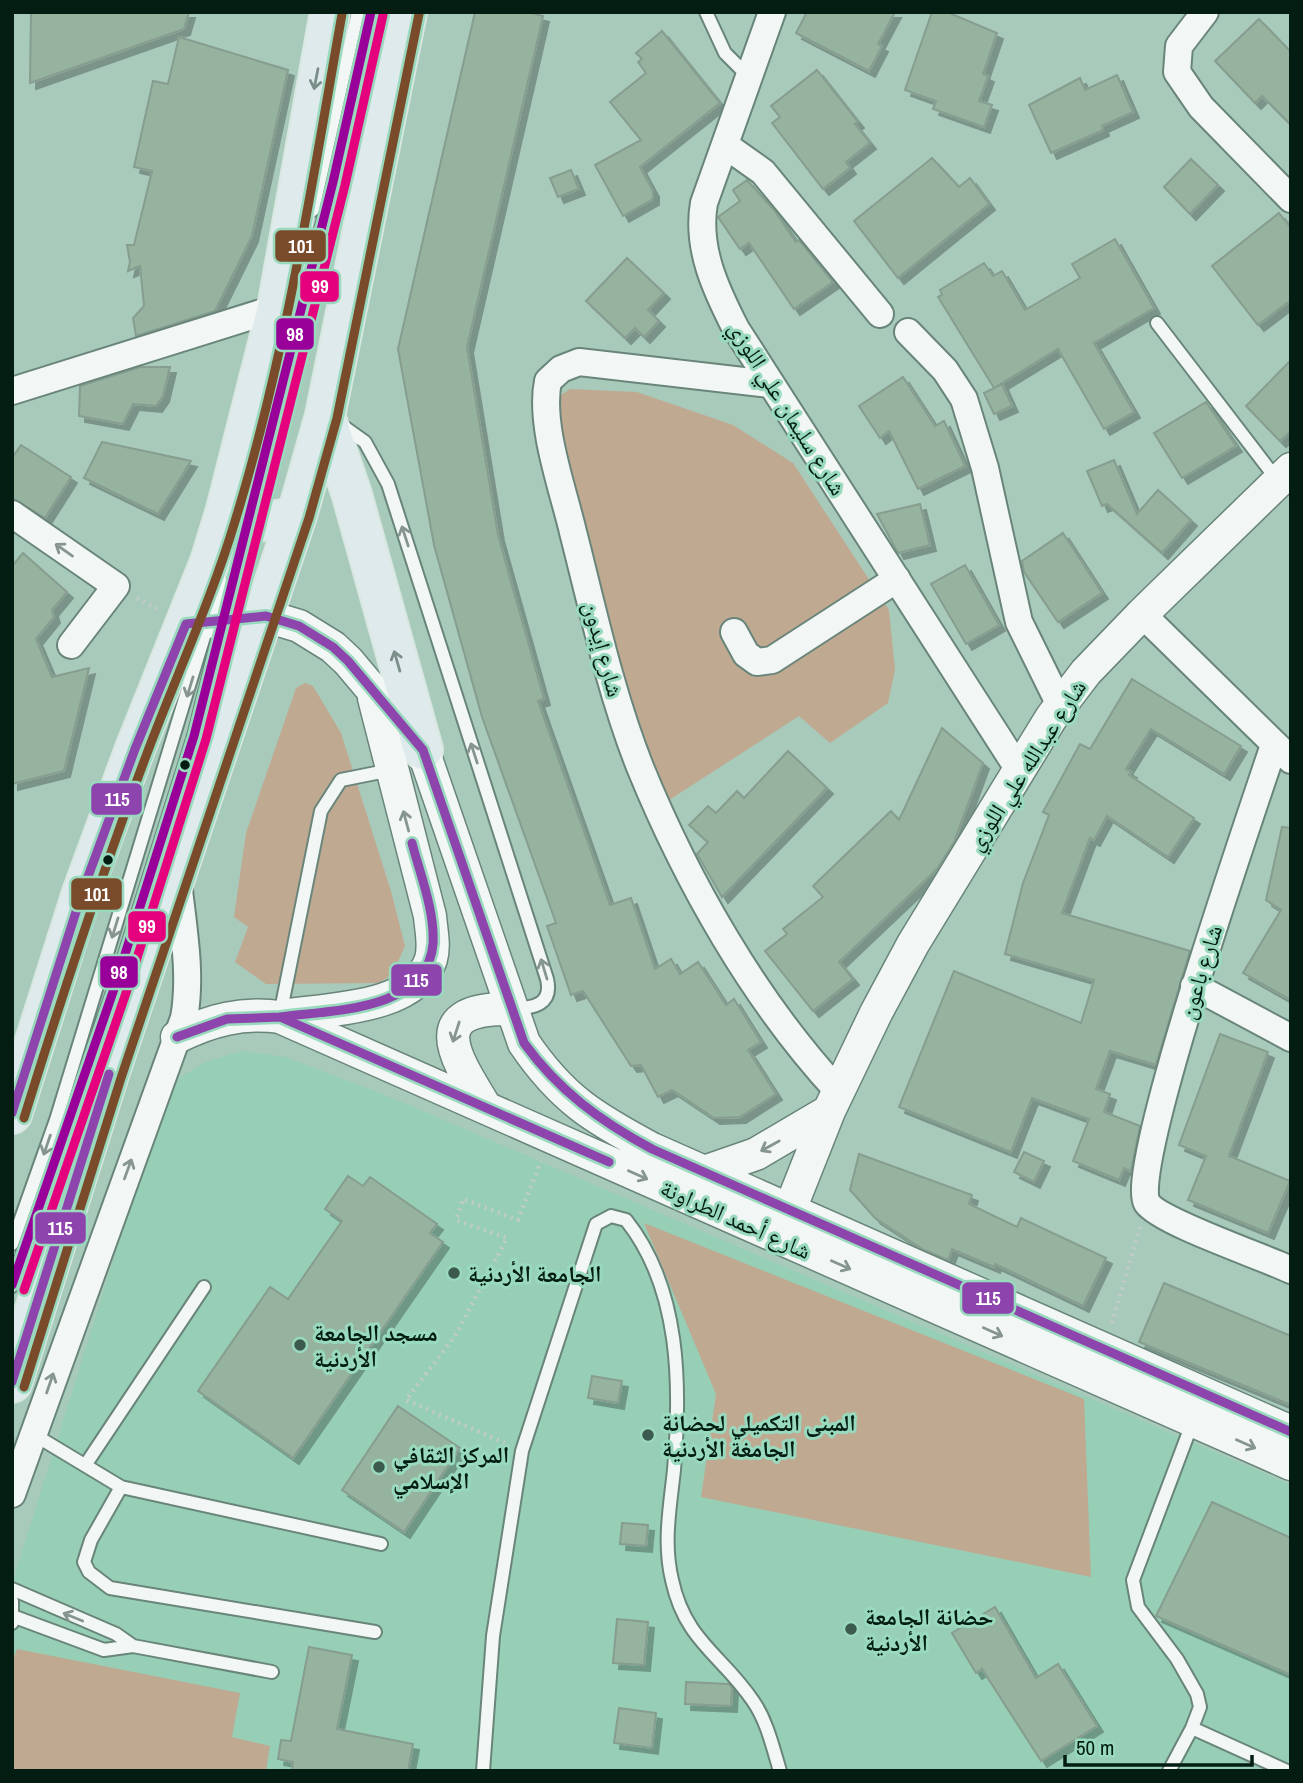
<svg xmlns="http://www.w3.org/2000/svg" width="1303" height="1783" font-family="'Archivo Narrow','Noto Naskh Arabic',sans-serif">
<defs>
<filter id="shadow"><feDropShadow dx="6" dy="6" stdDeviation="0" flood-color="#0004"/></filter>
</defs>
<rect width="100%" height="100%" fill="#a8cabb"/>
<!-- built -->
<path fill="#97ceb6" d="M242,1051l44,6 114,44 891,384v286h-1279v-187l156,-499 37,-23z"/>
<!-- green -->
<path fill="#c0a991" d="M570,389l67,3 96,33 60,38 96,147 6,60 -7,33 -58,40 -31,-27 -136,88 -34,-81 -75,-308v-15z
M305,683l8,3 28,47 50,158 14,55 -13,29 -14,8 -112,1 -31,-22 13,-35 -14,-10 12,-84 50,-145z
M644,1223l440,176 7,178 -390,-80 15,-103z
M17,1649l223,44 -8,44 38,9 -4,25h-254v-108z"/>
<!-- building -->
<path fill="#95b39e" stroke="#869d8f" stroke-width="2" filter="url(#shadow)" d="M31,12h158l-5,17 -154,54z
M475,12h53l15,4 -76,331 31,188 46,164 -6,2 72,204 21,-7 24,71 16,-10 9,15 18,-12 28,43 8,-6 27,43 -13,8 28,44 -36,23 -26,1 -42,-28 -14,7 -17,-32 -10,1 -48,-75 -12,4 -24,-69 9,-3 -74,-206 -48,-172 -36,-196z
M807,12h88l-17,32 4,2 -13,25 -73,-38z
M932,12h15l50,21 -14,41 5,2 -9,25 13,4 -8,22 -51,-18 3,-8 -31,-11z
M1259,19l32,33v73l-29,-29 -7,7 -40,-42z
M662,31l58,72 -80,64 13,24v8l-30,17 -28,-51 46,-25 -31,-38 36,-29 -8,-11 4,-3 -6,-6z
M179,37l109,33 -36,166 -37,75 -79,25 -3,-18 11,-12 -4,-40 -12,5 2,-9 -3,-17h7l18,-74 -18,-4 19,-86 15,3z
M817,70l41,52 -3,2 15,19 -24,19 4,6 -27,21 -51,-66 8,-6 -9,-11z
M1117,75l16,37 -31,14 1,4 -52,23 -22,-48 51,-27 5,12z
M932,158l27,29 11,-9 19,26 -91,74 -44,-57z
M1191,159l27,26 -28,29 -26,-27z
M571,170l8,19 -21,8 -8,-19z
M747,180l27,30 22,32 3,-2 34,42 -39,27 -45,-66 -9,6 -22,-32 22,-16 -7,-11z
M1279,213l12,15v72l-33,25 -46,-59z
M1115,239l39,69 -60,35 40,69 -30,17 -46,-80 -64,39 -56,-91 4,-2 -2,-5 44,-27 9,13 9,-5 23,39 55,-32 -8,-14z
M627,258l37,35 -16,17 11,11 -15,16 -9,-9 -10,10 -39,-37z
M1291,360v71l-11,10 -34,-35z
M140,367h30l-7,29 -7,10 -23,-2 -10,20 -44,-8 1,-30z
M903,377l32,49 9,-5 21,45 -47,23 -29,-58 -9,7 -21,-32z
M1002,384l10,22 -18,8 -10,-21z
M1206,402l30,44 -54,32 -28,-45z
M102,442l89,19 -33,53 -74,-36z
M21,445l50,32 -26,41 -33,-20v-40z
M1114,460l23,54 21,-24 33,30 -29,33 -55,-49 -5,2 -15,-35z
M920,504l10,41 -32,8 -21,-39z
M1063,533l39,60 -44,29 -34,-50 -2,-11z
M23,553l44,39 -15,18 2,7 -18,22 16,38 37,-9 -25,103 -52,13v-218z
M965,565l34,60 -33,19 -35,-60z
M1132,679l109,67 -17,28 -73,-45 -25,40 5,3 -2,3 65,43 -26,39 -61,-41 -13,24 -4,-2 -28,75 128,38 -34,114 -46,-14 -14,38 14,5 -6,18 36,14 -9,45 -7,-3 -5,12 -46,-19 16,-42 -57,-21 -21,54 -112,-45 55,-136 127,52 13,-43 -89,-26 18,-71 26,-68 -6,-3 37,-68 10,5z
M942,728l41,35 -29,79 -17,27 -98,93 14,17 -40,32 -48,-60 22,-17 -4,-5 40,-32 -10,-11 78,-75 8,9z
M788,751l39,37 -105,109 -25,-43 11,-12 -19,-17 19,-19 8,7 21,-22 7,7z
M1282,827l9,1v172l-48,-27 38,-63 -15,-10z
M1220,1034l48,18 -39,104 61,25 -22,52 -80,-33 18,-44 -27,-11z
M1024,1152l20,9 -10,21 -20,-10z
M859,1154l113,41 -3,9 48,23 4,-9 85,40 -23,48 -88,-42 -1,3 -42,-18 -4,11 -24,-10 -49,-32 -25,-28z
M348,1176l15,10 7,-9 67,47 -7,9 13,9 -150,216 -95,-67 72,-104 18,12 54,-78 -17,-12z
M1164,1283l127,53v69l-152,-63z
M592,1376l30,5 -4,22 -30,-5z
M398,1406l62,42 -56,84 -62,-42z
M1212,1502l79,36v137l-135,-59z
M622,1523l26,2 -2,21 -26,-2z
M995,1607l41,71 22,-14 39,62 -56,35 -59,-92 -6,4 -24,-40z
M617,1619l31,3 -4,43 -31,-2z
M309,1647l43,8 -15,74 76,15 -5,27h-116l1,-9 -15,-3 3,-19 10,1z
M686,1682l43,2 3,3 -1,19 -46,-2z
M619,1708l37,5 -4,35 -38,-5z"/>
<g fill="none" stroke-linecap="round" stroke-linejoin="round">
<!-- service casing -->
<g stroke="#69857a" stroke-width="16">
<path id="service" d="M706,12l19,41 24,24
M313,210l45,-198
M1157,323l121,158
M337,422l28,20 23,42 159,495c6,26 -14,29 -34,30
M280,1015l41,-204 20,-31 50,-10
M12,1244l44,-124 165,-539
M12,1286l102,-297 80,-253 139,-554 38,-170
M1193,1421l-60,159 5,27 39,52 20,35 3,13 -8,21 95,43
M33,1434l88,53 260,57
M86,1464l118,-177
M121,1487l-30,53 -7,22 5,10 21,16 265,44
M12,1589l104,45 17,12 139,26
M12,1601v22
M15,1617l89,33 29,-4
M483,1771l10,-135 29,-185 74,-227 15,-8 15,4c55,69 55,167 48,250 -4,37 -11,73 -2,110 13,61 50,75 81,121 14,20 20,47 27,70
M1169,1771l23,-43"/>
</g>
<!-- minor casing -->
<g stroke="#69857a" stroke-width="30">
<path id="minor" d="M772,12l-68,191c-8,45 12,87 32,126l283,441
M1205,12l-26,34 -2,26 24,35 90,92
M725,145l38,27 117,142
M908,332l37,38 19,29 21,69 34,154 41,83
M770,384l-191,-22 -18,7 -13,12c-9,44 15,108 25,151 20,78 37,159 67,235 47,115 114,233 198,324
M12,391l265,-83
M12,514l104,72 -45,59
M1142,614l149,146
M734,632l12,22 11,8 15,-2 125,-81
M1274,745c-19,58 -147,425 -127,458 13,19 117,54 144,67
M1194,986l97,52
M12,1494l172,-476c8,-43 -1,-92 -6,-136"/>
</g>
<!-- tertiary casing -->
<g stroke="#69857a" stroke-width="35">
<path id="tertiary" d="M186,624l80,-8 33,10 34,21 15,14 75,89 101,293c38,56 70,75 128,106l639,283
M281,1016c44,-7 135,-6 150,-57 4,-14 0,-29 -1,-43l-56,-218
M177,1037c34,-17 65,-25 103,-20l1011,447
M486,1108c-30,-49 -66,-101 26,-99
M704,1172l52,-18 73,-43
M783,1227l46,-116 47,-98 37,-69 138,-226 35,-46 56,-58 149,-145"/>
</g>
<!-- primary casing -->
<g stroke="#d8e7e0" stroke-width="42">
<path id="primary" d="M325,416l27,79 71,255
M226,510c24,13 45,14 71,5
M12,1114l70,-221 53,-144 75,-187 16,-52 51,-202 53,-296
M12,1383l97,-309 188,-559 28,-99 82,-404"/>
</g>
<!-- path -->
<path stroke="#c2ccc8" stroke-width="4.5" stroke-dasharray="2 5" stroke-linecap="butt" d="M137,598l20,11
M1112,1323l28,-96
M505,1443l-99,-43 49,-64 52,-98 -51,-18 7,-21 55,21 23,-59"/>
<!-- service -->
<use href="#service" stroke="#f2f7f5" stroke-width="12"/>
<!-- minor -->
<use href="#minor" stroke="#f2f7f5" stroke-width="26"/>
<!-- tertiary -->
<use href="#tertiary" stroke="#f2f7f5" stroke-width="32"/>
<!-- primary -->
<use href="#primary" stroke="#deeaeb" stroke-width="38"/>
<!-- bus-1 casing -->
<g stroke="#99d9bd" stroke-width="14">
<path id="bus-1" d="M280,1017c51,-7 147,-5 153,-73 2,-33 -13,-70 -21,-101
M177,1037l50,-18 53,-2 329,145
M12,1113l70,-220 53,-144 51,-125 80,-8 33,10 34,21 15,14 75,89 101,293c35,48 76,78 128,106l639,283
M12,1382l97,-308"/>
</g>
<!-- bus-2 casing -->
<g stroke="#99d9bd" stroke-width="14">
<path id="bus-2" d="M12,1285l102,-296 80,-253 139,-554 38,-170"/>
</g>
<!-- bus-3 casing -->
<g stroke="#99d9bd" stroke-width="14">
<path id="bus-3" d="M24,1290l102,-297 80,-254 139,-554 38,-170"/>
</g>
<!-- bus-4 casing -->
<g stroke="#99d9bd" stroke-width="14">
<path id="bus-4" d="M24,1118c38,-122 77,-243 122,-362 30,-80 66,-157 90,-238 50,-164 76,-335 106,-504
M24,1387l97,-309 188,-560 28,-100 82,-404"/>
</g>
<!-- bus-1 -->
<use href="#bus-1" stroke="#8e44ad" stroke-width="9"/>
<!-- bus-2 -->
<use href="#bus-2" stroke="#909" stroke-width="9"/>
<!-- bus-3 -->
<use href="#bus-3" stroke="#e5007d" stroke-width="9"/>
<!-- bus-4 -->
<use href="#bus-4" stroke="#7a4b2a" stroke-width="9"/>
</g>
<!-- one-way arrows -->
<defs><path id="oneway-shaft" d="M-6 0H5M1.5-3L5.5 0L1.5 3" fill="none" stroke-width="1.6" stroke-linecap="round" stroke-linejoin="round" transform="scale(1.75)"/></defs>
<g stroke="#7b8e8a">
<use href="#oneway-shaft" transform="translate(316 79) rotate(101)"/>
<use href="#oneway-shaft" transform="translate(397 661) rotate(-106)"/>
</g>
<g stroke="#86958f">
<use href="#oneway-shaft" transform="translate(405 536) rotate(-108)"/>
<use href="#oneway-shaft" transform="translate(64 550) rotate(-145)"/>
<use href="#oneway-shaft" transform="translate(190 687) rotate(107)"/>
<use href="#oneway-shaft" transform="translate(474 753) rotate(-108)"/>
<use href="#oneway-shaft" transform="translate(406 821) rotate(-105)"/>
<use href="#oneway-shaft" transform="translate(115 928) rotate(107)"/>
<use href="#oneway-shaft" transform="translate(544 969) rotate(-107)"/>
<use href="#oneway-shaft" transform="translate(456 1032) rotate(108)"/>
<use href="#oneway-shaft" transform="translate(47 1145) rotate(109)"/>
<use href="#oneway-shaft" transform="translate(770 1146) rotate(151)"/>
<use href="#oneway-shaft" transform="translate(128 1169) rotate(-70)"/>
<use href="#oneway-shaft" transform="translate(638 1175) rotate(24)"/>
<use href="#oneway-shaft" transform="translate(841 1265) rotate(24)"/>
<use href="#oneway-shaft" transform="translate(993 1332) rotate(24)"/>
<use href="#oneway-shaft" transform="translate(50 1383) rotate(-71)"/>
<use href="#oneway-shaft" transform="translate(1246 1444) rotate(24)"/>
<use href="#oneway-shaft" transform="translate(73 1617) rotate(-158)"/>
</g>
<!-- markers -->
<g fill="#031d13" stroke="#99d9bd" stroke-width="2.5">
<circle cx="185" cy="765" r="6"/>
<circle cx="108" cy="860" r="6"/>
</g>
<g fill="#3d5a4e" stroke="#99d9bd" stroke-width="2.5">
<circle cx="454" cy="1273" r="7"/>
<circle cx="300" cy="1345" r="7"/>
<circle cx="648" cy="1435" r="7"/>
<circle cx="379" cy="1467" r="7"/>
<circle cx="851" cy="1629" r="7"/>
</g>
<g text-anchor="middle" dominant-baseline="central" stroke-width="6" stroke-linejoin="round" paint-order="stroke">
<!-- street labels -->
<g font-size="23" fill="#031d13" stroke="#99d9bd">
<text transform="translate(788 408) rotate(58)">شارع سليمان علي اللوزي</text>
<text transform="translate(604 649) rotate(75)">شارع إيدون</text>
<text transform="translate(1026 765) rotate(-57)">شارع عبدالله علي اللوزي</text>
<text transform="translate(1200 972) rotate(-73)">شارع باعون</text>
<text transform="translate(736 1219) rotate(24)">شارع أحمد الطراونة</text>
</g>
<!-- poi labels -->
<g font-size="23" font-weight="bold" fill="#031d13" stroke="#99d9bd" text-anchor="start">
<text x="468" y="1273">الجامعة الأردنية</text>
<text x="314" y="1332">مسجد الجامعة<tspan x="314" dy="26">الأردنية</tspan></text>
<text x="662" y="1422">المبنى التكميلي لحضانة<tspan x="662" dy="26">الجامغة الأردنية</tspan></text>
<text x="393" y="1454">المركز الثقافي<tspan x="393" dy="26">الإسلامي</tspan></text>
<text x="865" y="1616">حضانة الجامعة<tspan x="865" dy="26">الأردنية</tspan></text>
</g>
</g>
<g stroke="#99d9bd" stroke-width="2.5">
<rect x="274" y="229" width="53" height="34" rx="7" fill="#7a4b2a"/>
<rect x="299" y="270" width="41" height="33" rx="7" fill="#e5007d"/>
<rect x="275" y="317" width="40" height="34" rx="7" fill="#909"/>
<rect x="90" y="782" width="53" height="34" rx="7" fill="#8e44ad"/>
<rect x="70" y="877" width="53" height="34" rx="7" fill="#7a4b2a"/>
<rect x="127" y="910" width="40" height="33" rx="7" fill="#e5007d"/>
<rect x="99" y="955" width="40" height="34" rx="7" fill="#909"/>
<rect x="390" y="963" width="53" height="34" rx="7" fill="#8e44ad"/>
<rect x="34" y="1211" width="53" height="34" rx="7" fill="#8e44ad"/>
<rect x="961" y="1281" width="54" height="34" rx="7" fill="#8e44ad"/>
</g>
<g font-size="19" text-anchor="middle" font-weight="bold" fill="#fff">
<text x="301" y="253">101</text>
<text x="320" y="293">99</text>
<text x="295" y="341">98</text>
<text x="117" y="806">115</text>
<text x="97" y="901">101</text>
<text x="147" y="933">99</text>
<text x="119" y="979">98</text>
<text x="416" y="987">115</text>
<text x="60" y="1235">115</text>
<text x="988" y="1305">115</text>
</g>
<!-- border -->
<rect width="1303" height="1783" fill="none" stroke="#031d13" stroke-width="28"/>
<!-- scale -->
<path d="M1065 1755v10h187v-10" fill="none" stroke="#031d13" stroke-width="3.5"/>
<text x="1076" y="1755" font-size="21" fill="#031d13" stroke="#99d9bd" stroke-width="5" paint-order="stroke">50 m</text>
</svg>
